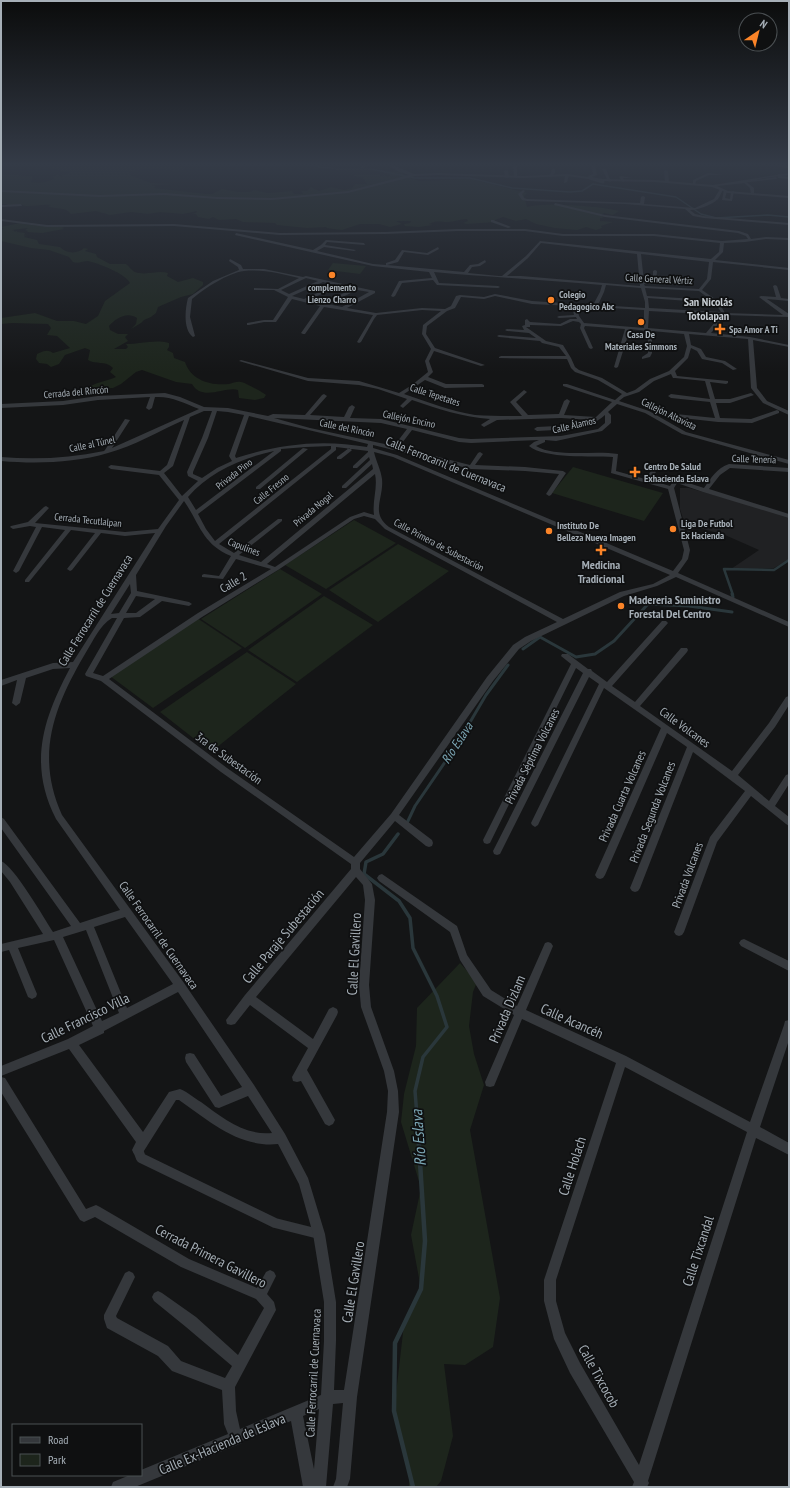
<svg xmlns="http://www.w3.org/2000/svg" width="790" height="1488" font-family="'PT Sans Narrow',sans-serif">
<rect width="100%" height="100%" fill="#141516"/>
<!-- built -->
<path fill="#202123" d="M680,488h9l100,28v44l-15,8 -43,1 28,-19 -34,-15 -29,-8 -8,7 -8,-25z"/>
<!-- green -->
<path fill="#1d251c" d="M49,165h139l-5,5c-12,1 -46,-3 -54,2l3,4 19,7 23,1 -23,1 5,1 -2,2 52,6h6l10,-5 16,3h12l4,-2 14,3 24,-2 2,3h9l-2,-3h6l4,-4 8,4 12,-4 13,3 8,-2 3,-4h12l-4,-6 -11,-3 28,-1v2l5,-1 3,2 3,-1 -4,-2 2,-2 -3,-1 16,1 4,5 14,4 51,-2 56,14 -3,3 3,11c15,-5 75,-1 92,4l-6,4 -9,-2 -3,2 2,3h-3v3l13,1 -12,4 1,2 -6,2 -10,-3 -9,3 -22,-2 -19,-4 -10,-5 -10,2 -13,-4 -8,3v2l-28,2 -4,-1 5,-2 -1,-2c-7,0 -13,3 -19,3 -8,0 -11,-2 -19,2l4,1 -14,2 -14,-1 -1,-2 6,-1 1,-2h-15l6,3 -12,3 -11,-3h-19l-18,6 -16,-2 1,-1 -20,1 -30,-3 -2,-2 -32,-1 -7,-3 -17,1 -6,-3 -4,2 -11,-2 -2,-3 -5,-1h5l1,-2 -14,3 -23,-2 -12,2 -17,-2 -21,3 -14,-4 -25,3c-6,-8 -16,-4 -23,-8l3,-1c-8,-1 -15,1 -22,1 -7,1 -9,-4 -15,-1l1,1h-10l3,-2h-7v-34v3l3,1 26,2 3,1 -2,5c8,2 16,0 23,-3l-1,-3 5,-1 4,2v-2l8,-2 -22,-6z
M20,223c15,4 30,2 45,4l-3,1 2,1 -22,4 -15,-1 1,-1 -3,-1 3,-2 -16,2 3,1 -1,1 3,-1v1l8,1 -1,3 3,-1 -3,2 13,3 2,4 21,3c6,7 18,7 24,1l4,1 -3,2 11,3 1,3 13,7h16c3,2 6,7 9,8 11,4 22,-2 33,1l-1,3 11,6 15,-4 10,4v3l-10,9 -12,3 -23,10 -2,6 -5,4 -7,3 -3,3 -10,6 5,-5 1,-6c-10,-7 -22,1 -28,8l1,4 8,4h10l-3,3 3,4 -14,8h12l2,-2 -2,-3c14,0 29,-5 43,-1v4l-2,3 6,3 1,5 11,4c6,18 25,24 44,22 4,-1 8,-3 12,-2 5,1 21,10 25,13l-2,3 -9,2 -16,-2 -1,-8c-12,-4 -36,12 -46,-6l-16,-2 -34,-12 -6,2 -15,12 -8,4 -27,1c7,-6 21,-8 30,-12l-6,-5 3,-4c-8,-8 -17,-3 -25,-8l2,-10 -5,-2 -20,7 -6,9 -8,3 -4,-3 -8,-1 -3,-4 1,-5c6,-3 11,-5 16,-1l17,-5 -13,-12 -10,-1 4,-7 -3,-4 -36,-1 -11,1v-6l34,-5 22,8h17l12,3 12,-8 7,-15 25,-18c-4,-9 -32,-20 -42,-22 -5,0 -10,3 -15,1l-4,-5 -20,-7 -18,-2 -30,-7v-11l3,-1 -3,-2z
M333,263l33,3 -6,8 -32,-4z
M573,467l90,26 -19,28 -92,-28z
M354,520l42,23 -70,46 -41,-24z
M398,544l51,27 -71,51 -49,-32z
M280,569l42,25 -77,54 -44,-29z
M324,596l49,29 -76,57 -49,-32z
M197,618l45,30 -89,60 -43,-32z
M247,652l49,32 -85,68 -51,-40z
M460,963l17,19 -4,10 -4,34 5,28 10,31 -14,45 30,168 -7,49 -28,18 -21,-1 9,72 -12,45 -5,6h-27v-17l-15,-59 10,-87 17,-35 -10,-54 10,-47 -20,-66 3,-28 12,-48 1,-38z"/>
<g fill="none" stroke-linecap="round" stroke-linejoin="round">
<!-- stream-far4 -->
<path stroke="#2a373b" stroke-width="1.5" d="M226,165h53
M308,165l28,4h35l44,9h55l42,10 58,4 12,-1 11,-7 83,13 25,17 15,4 52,-3 21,2"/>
<!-- stream-far3 -->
<path stroke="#2a373b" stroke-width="2.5" d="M733,595l-9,-26 50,1 15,-10"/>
<!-- stream-far2 -->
<path stroke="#2a373b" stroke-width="3" d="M732,594l1,3
M523,649l17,-12 36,20 19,-3 19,-13 34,-37 41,2 43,6
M407,823l8,-17 41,-60 30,-51 22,-30"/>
<!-- stream-far1 -->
<path stroke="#2a373b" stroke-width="3.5" d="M398,834l-15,20 -17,8 -2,12 35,27 11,17 3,30 24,48 10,31 -24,30 -8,34 2,25"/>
<!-- stream -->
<path stroke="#2a373b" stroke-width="4.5" d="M413,1487l-19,-76 1,-68 26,-54 4,-48 -8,-126"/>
<!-- pedestrian-far1 -->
<path stroke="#35383c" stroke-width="3" d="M590,178l13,4"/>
<!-- pedestrian -->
<path stroke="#35383c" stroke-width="10" d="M138,1150l3,8 134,65 44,11"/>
<!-- minor -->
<path fill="#35383c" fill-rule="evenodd" d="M365,165h7l-10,3 -2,-1z
M513,165h4v13l-3,-1z
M591,165h4l2,10 -5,2 -2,2 -2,-3 5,-2z
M704,165h24l-2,1z
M552,168l3,1v4l-5,4h-2l3,-4z
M604,168l2,1 5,13 -3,-1 -6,-12z
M506,170l2,1 1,6 -2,1 -2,-1 -1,-6z
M666,170l2,1 1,11 -2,1 -2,-1 -1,-11z
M708,173l16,2h-15l-13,6 -1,4h-2v-5z
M567,174l2,1 -2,7 -3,1 1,-8z
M778,174h2l1,2 8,1v2l-11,-1z
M621,176l11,2h-9l2,3 -2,1 -4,-5z
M776,177l1,2 -28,3 -2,-1z
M745,181l9,7v7l-3,-1 -1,-6 -7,-6z
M720,189l3,1c-2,3 -3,6 -5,9 -6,6 -20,11 -28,11l5,4 9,2 85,7v2l-85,-7 -11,-2 -8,-7 -60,-5 -98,-3 -5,-1 -4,-6 5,-4 2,1 -3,3 2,4 3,1 113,4 1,-6 2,-1 2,1 -1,7 51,4 19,-9z
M724,190l3,1 -2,7 5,1 1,-7 3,-1 -2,10 -10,-1z
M555,203l50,12 134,16 9,3 3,5 15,-2 23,1v2l-23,-1 -21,3 -21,1 -1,9 -8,8 74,8v2l-76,-8 -2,17 -9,11 16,11 7,12 58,2 -24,-18 2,-1 15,1 -3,-11 2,-1 2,1 4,12 8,1v2l-22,-2 22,15v3l-64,-2 -14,18 39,4 39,8v2l-36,-7 4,48 10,13 22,10v4l-26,-12 -12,-15 -3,-49 -59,-5 2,11 10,4 5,8 19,4 12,8 -4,1 -11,-7 -20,-4 -5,-8 -6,-3 -3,10 -13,13 2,5 51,5v2l-2,1 -16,-2 5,17h15l21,-6 3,2 -24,8h-14l4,15 31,1 26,-9 2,1v2l-27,10 -34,-1 -54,-6v-2l2,-1 49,5 -5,-16 -39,-4 -3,-2 3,-2 39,5 -5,-18 -30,-3h-2l-2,-4 -17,7 -15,11 -15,5 -5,4 30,10 37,21 103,28v4l-107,-30 -37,-21 -28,-9 -9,8 3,3v8l-9,8 -46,10 -11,-1v2l-9,4c20,12 58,4 82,8l-2,17 29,8 6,-8h4l1,1 -6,8 20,6 4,-6 2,-1 28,9c7,-10 13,-20 25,-24l60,4v4l-59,-4 -10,7 -11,14 80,25v4l-86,-26 -26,-9 -3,5 16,62 -2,9 -10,14 111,49v5l-113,-50 -19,9 -33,10 -93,45 -12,8 -26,32 -94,134 33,25 1,3 -1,3 -3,1 -3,-1 -31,-25 -35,42v6l12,15 3,16 -6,85 2,22 23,64 4,20 1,21 -42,285 -7,82 -3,8h-14l3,-8 7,-76 -10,1 -7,83h-23l-12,-66 -49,20v2l-107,44h-24l2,-5 17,-7h11v-5l87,-36 -4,-10 -2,-34 -50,-19 -14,-15 -51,-28 -3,-9v-4l21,-42 4,-2 4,2 2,4 -19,39 1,2 51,28 13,15 44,17 7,-12 -46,-39 -32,-26 -2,-4 2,-4 4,-2 4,2 34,24 42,38 26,-47 -8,-9 -75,-32 -86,-50 -11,5 -4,-2 -79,-128v-15l4,1 81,131 10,-4 4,2 89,52 68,29 9,-16 4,-2 4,2 2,4 -9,18 7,8 2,8 -41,77 1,24 4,18 81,-34 3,-54v-39l-11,-68 -14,-50 -21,-40c-39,4 -69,-23 -99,-44h-3l-34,54 -4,2 -4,-2 -2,-4 4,-8 -67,-93 -68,27v-10l67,-27 25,-13 -39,-86 -36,8 19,46 -1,3 -4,2 -4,-2 -19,-47 -8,2v-8l42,-10 -33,-52 -9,-11v-10c13,5 43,57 52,71l18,-6 -70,-98v-11l3,2 76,104 40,-13 -64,-91c-28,-55 -13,-100 14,-151l-17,1 -27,9 -6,25 -4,3 -4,-3 5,-23 -16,6v-6l52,-17 20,-1 82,-129 -30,3 -24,-3 -29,37 -2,1 -3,-2 28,-36 -24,-3 -42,52h-4v-2l40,-50 -23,-3 -23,44 -3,2 -3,-2 23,-44 -6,-1 -17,3 -3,-2 1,-1 17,-4 16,-15 2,-1 3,2 -14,15 90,9 33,-3 21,-29 -20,-25 -48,-6 -3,-2 3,-2 49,6 7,-6 17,-45c-25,11 -50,26 -76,33 -34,10 -72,11 -107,8v-4c35,3 69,1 103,-6l1,-1 20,-31 5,1 -18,28 87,-39c-15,-6 -28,-13 -44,-12l-3,11 -3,2 -3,-2 4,-11 -52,3 -35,5 -62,3v-4l62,-3 35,-5 67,-3 15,4 24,10 24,1 40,8 5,-2 32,1 17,-20 2,-1 3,2 -17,19 34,2 5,-10 3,-2 3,2 -5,11 31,1 78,19 12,1 90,-3 37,-7 7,-6v-8c-19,17 -44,14 -68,16l-3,-2 3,-2 39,-2 15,-5 -30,-2 -64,2 -13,7 -3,-2 1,-1 8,-5c-27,-2 -52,-10 -78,-19l-9,8 -3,-2 7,-7 -29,-10 -19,-4 -51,-4 -69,-20 2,-1 67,18 51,3 40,12 13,-8 16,-13 -3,-11 6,-12 -9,-15 1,-9 18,-14 -19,-1 -45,5 -3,4 -13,23 -2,1 -2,-1 16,-27 -49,-8 -19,27h-2l-2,-1 19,-27 -28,-7 -16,23h-12l-15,3h-2v-2l17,-3h9l15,-23 -14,-7h-20v-2l24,1 21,-11c-17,-4 -36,-9 -55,-7 -16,2 -39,17 -52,28l-2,18 5,19 -2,1c-10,-7 -8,-28 -5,-39l25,-17 26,-11 -1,-3 -9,-6 1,-2 11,6 2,4h21l39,8 3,-1 69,15v2l-28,15 29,5 46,-5 23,1 6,-3 5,-10 4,-1 24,2 11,-3 37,7 61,4 7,-13 2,-7c-56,-5 -113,-8 -168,-13l5,11 59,3 2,1 -2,1 -61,-3 -4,-5 -31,3 -7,13 -2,1 -2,-1 8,-15 33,-3 -3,-6 -56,-6 -138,-31 1,-2 77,17 8,-5 5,-5 38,3 1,2 -38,-3 -2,3 31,5 -2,1 -30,-4 -7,4 56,13 13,1v-2l9,-3 7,-10 25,3 11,-6 1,2 -11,6 -24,-3 -6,10 -11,3 77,7 6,-7 8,-1 7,-4 1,2 -6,4 -8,1 -4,6 31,3h3l24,-20 14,-15 171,18 8,-7 1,-9 -66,-7h-91l-38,-5h-67l-73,3 -105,1 -106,-9 -127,1 -46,-6v-2l46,6 127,-1 106,9 105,-1 73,-3h67l38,5h91l68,7 26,-2 -2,-3 -8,-3 -133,-16 -51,-12zM541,243l96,11 3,32 -119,-10h-14l21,-18zM641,254l68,8 -2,17 -8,10 -54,-3 -1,-2 12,-1 1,-12 -2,-1 -2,1v10l-9,1zM306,278l12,3 -29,13 -8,-4zM323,282l12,3 -31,14 -12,-3zM606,285l35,3 4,14v6l-47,-3 6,-13zM340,286l12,3 -30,15 -14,-4zM645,288l54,3 12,9 -64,-4zM357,290l12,2 -27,15 -14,-3zM495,296l37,8 40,2 2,9 -15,1 -2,1 2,1 17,-1 1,2h-7l-10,5 -30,-2 -3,-3 -2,1v5l-3,1 2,4 -17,-1 -2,1 2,1 22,2 7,5 -37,-3 -2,1 2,1 41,4 2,2 17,4 7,9h-65l-2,1v1l68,1 4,9 4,4 23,8 24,14 -7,6 -48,-16h-4v2l49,16 -16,15 -32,-2 6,-14 -3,-2 -3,2 -5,13 -31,1 -12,-13 11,-10 -3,-2 -14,12 12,14c-16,0 -31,0 -47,-1 -24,-4 -48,-13 -71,-21l21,-14 20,8 39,-1v-2l-2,-1h-36l-18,-7 5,-5 -4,-11 5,-10 47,15 4,-1 -50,-17 -9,-14 1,-8 20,-15 8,-3 6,-11 23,2zM648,298l67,5 6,9 -72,-4zM577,306l67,4v18l-60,-5 -5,-7zM649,311l72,4 -15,18 -58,-5zM573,321l6,1 2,2 -1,4 9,20 2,1 2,-1 -9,-20 1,-2 40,3 -11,38 2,1 2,-1 12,-38 18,2v22l-6,4v2l8,-2 2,-4v-22l32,3 3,12 -3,11 -15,14 -19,8 -15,11 -8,3 -25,-15 -23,-8 -4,-3 -4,-9 -8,-13 -17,-4 -20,-14h4v-2l31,1zM204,411h8l-10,27 -15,34 1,4 10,5 -16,15 -18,-23 9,-7 17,-49zM217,411l11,1 16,3 -15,41 3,5 -15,7 -15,10 -9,-4v-2l15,-34zM249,416l119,28 -1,3c-45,-8 -88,-3 -131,11l-1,-2zM274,418l107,5 26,6 -13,17 -84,-18zM412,430l47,12 12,1 68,-3 -5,2 -5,4c15,13 64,10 84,11l-2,16 57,16 16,61 -2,9 -9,12 -276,-116 -24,-7v-3l98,24 54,2 34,3 -13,20 3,2 2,-1 15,-22 -3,-2 -38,-4 -50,-2 8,-11 -3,-2 -2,1 -8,12 -71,-18zM331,446v3l-116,92 -9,-12 -8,-15 83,-63v-2l25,-2zM336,447l32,4v1l-15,14v2h4l12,-11 1,3 -28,26v2h4l26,-24 1,5 -112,93 -22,-7 43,-34v-2h-4l-44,34 -15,-9 117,-94zM274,451l-78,59 -8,-13c21,-25 54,-39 86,-46zM374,452l19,5 277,118 -17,9 -33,8 -57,27 -174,-92c-19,-14 -5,-29 -7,-48 -1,-9 -6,-18 -8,-27zM375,474c3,14 -3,27 -1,41l-10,-3 -14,5 -75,50 -8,-3zM184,501c16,23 18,43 47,55l-12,20 -15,-2 -2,1v2l21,2 13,-20 35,10 -73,44 -95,63 -10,-3 31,-55 16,-1 22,-16 27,5 3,-2 -3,-2 -52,-11 -1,-16 30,-49zM364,516l11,3 10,10 172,93 -32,15 -12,8 -26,32 -96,137 -37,43 -127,-89 -118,-89 93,-62 76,-47 76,-51zM130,584l1,9 -12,20 -8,1zM136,596l19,3 -19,14h-10zM112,618h5l-32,56 1,2 15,5 120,91 130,92v5l-106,126 -19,25 1,4 4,1 4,-1 15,-19 58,43 -16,29 1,4 4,1 4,-1 24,43 4,2 4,-2 2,-4 -28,-50 30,-55 1,-3 -1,-3 -4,-2 -4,2 -16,30 -57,-42 100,-120 7,8 2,15 -6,85 2,22 23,64 4,20 -1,21 -43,278h-10l2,-49v-39l-11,-68 -17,-56 -23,-44 -31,-49 -70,-102 -122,-168c-27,-60 -8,-108 23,-161 8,-13 15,-29 27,-36zM125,917l48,67 -46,24 -33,-81zM86,930l33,83 -17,8 -39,-84zM178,992l64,95 -21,9 -27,-42 -4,-1 -4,1 -1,4 1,4 29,45 4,1 29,-12 24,37c-27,3 -51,-16 -71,-31 -7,-4 -13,-10 -21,-13l-11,3 -26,40 -64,-87 25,-12v-2zM319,1409l-5,60 -11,-53z
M21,204l1,2 -21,1v-2z
M491,220h2l18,7 -3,1 -17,-6z
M303,448l5,1 -48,40h-4v-2z
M349,448l3,2 -1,1 -10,8h-4v-2z
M662,621h4l2,2 -56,63 23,16 46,-54h6l1,2 -1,2 -47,54 92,65 37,-48 17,-26 3,-1v9l-14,22 -37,48 31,26 17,-26 3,-1v10l-14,22 14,11v9l-3,-2 -35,-28 -34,46 -33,90 -2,3 -3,1 -3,-1 -2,-3 36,-95 35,-46 -52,-39 -53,136 -2,3 -3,1 -3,-1 -2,-3 57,-141 -20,-14 -62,142 -2,3 -3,1 -3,-1 -2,-3 66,-147 -57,-40 -66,137 -3,2 -3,-2 -1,-2 68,-139 -10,-7 -89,177 -3,1 -3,-1 -1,-3 90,-178 -7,-5 -86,175 -3,1 -3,-1 -1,-3 88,-176 -10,-8 1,-2h6l20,15h3l1,2 15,11z
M382,874l75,52 10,29 24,35 26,16 28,-63 3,-1 3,1 2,3 -27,64 100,46 124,66 34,-97 1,-4 4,-1v20l-29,87 29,16v12l-33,-17 -108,343 1,2 -2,4h-15l2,-5 -64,-109 -16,-34 -10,-38v-21l72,-217 -94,-44 -28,67 -4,1 -4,-1 -1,-4 29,-67 -31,-19 -23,-36 -10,-28 -71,-51 -2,-3 2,-3zM625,1067l122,65 -108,333 -59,-102 -15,-30 -9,-32v-21z
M744,939l45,22v10l-48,-25 -2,-3 2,-3z"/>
<!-- tertiary -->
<path fill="#35383c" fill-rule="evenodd" d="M388,165h5l21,9 24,-1 86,3 43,-2 36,5 52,1 58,5 76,-12v2l-25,3 -19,5 -28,3 11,5 61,5v2l-61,-5 -16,-6 -57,-5 -52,-1 -36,-5 -43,2 -86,-3 -23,1 -67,17 -76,7 -55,-1 -53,-4 -64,2 -99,-5v-2l99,5 64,-2 53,4 55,1 76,-7 61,-16 -12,-4z
M771,165l18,1v2l-16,-2z"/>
</g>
<!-- sky -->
<linearGradient id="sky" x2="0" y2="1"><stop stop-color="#0b0c0c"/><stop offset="0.44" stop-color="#343b47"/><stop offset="1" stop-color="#343b47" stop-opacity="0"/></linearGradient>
<rect width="790" height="373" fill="url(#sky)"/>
<!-- markers -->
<g fill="#fb8428" stroke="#0f1011" stroke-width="1.5">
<circle cx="332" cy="275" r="4"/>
<circle cx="551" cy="300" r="4"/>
<circle cx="641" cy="322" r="4"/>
<path d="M718 323h4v4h4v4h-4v4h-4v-4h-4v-4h4z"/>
<path d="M633 466h4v4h4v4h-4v4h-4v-4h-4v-4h4z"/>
<circle cx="673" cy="529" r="4"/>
<circle cx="549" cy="531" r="4"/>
<path d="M599 544h4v4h4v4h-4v4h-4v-4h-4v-4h4z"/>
<circle cx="621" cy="606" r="4"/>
</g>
<g text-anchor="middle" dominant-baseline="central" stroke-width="3.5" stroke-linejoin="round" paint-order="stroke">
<!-- far-street labels -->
<g font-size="10" fill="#a6afb7" stroke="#0f1011">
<text transform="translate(659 279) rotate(3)">Calle General Vértiz</text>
<text transform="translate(76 392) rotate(-5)">Cerrada del Rincón</text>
<text transform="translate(435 395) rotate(18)">Calle Tepetates</text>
<text transform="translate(669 414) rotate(26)">Callejón Altavista</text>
<text transform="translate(409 419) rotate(12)">Callejón Encino</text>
<text transform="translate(574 425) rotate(-13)">Calle Álamos</text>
<text transform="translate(347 428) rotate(12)">Calle del Rincón</text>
<text transform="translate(92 444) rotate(-12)">Calle al Túnel</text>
<text transform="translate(754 459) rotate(2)">Calle Tenería</text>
<text transform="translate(234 474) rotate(-38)">Privada Pino</text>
<text transform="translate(271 489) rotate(-39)">Calle Fresno</text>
<text transform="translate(313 509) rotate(-40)">Privada Nogal</text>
<text transform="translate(88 520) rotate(6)">Cerrada Tecutlalpan</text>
<text transform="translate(439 545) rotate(28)">Calle Primera de Subestación</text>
<text transform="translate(244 547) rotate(21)">Capulines</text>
</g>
<!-- far-poi labels -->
<g font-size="10" font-weight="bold" fill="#a6afb7" stroke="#0f1011" text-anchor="start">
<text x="332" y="287" text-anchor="middle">complemento<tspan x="332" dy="12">Lienzo Charro</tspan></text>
<text x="559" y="294">Colegio<tspan x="559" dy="12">Pedagogico Abc</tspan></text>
<text x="729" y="329">Spa Amor A Ti</text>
<text x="641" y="334" text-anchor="middle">Casa De<tspan x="641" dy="12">Materiales Simmons</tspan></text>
<text x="644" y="466">Centro De Salud<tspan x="644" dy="12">Exhacienda Eslava</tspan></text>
<text x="681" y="523">Liga De Futbol<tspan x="681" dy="12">Ex Hacienda</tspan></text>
<text x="557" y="525">Instituto De<tspan x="557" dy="12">Belleza Nueva Imagen</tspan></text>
</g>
<!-- far-quarter labels -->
<g font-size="12" font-weight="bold" fill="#c7cdd3" stroke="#0f1011">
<text x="708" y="301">San Nicolás<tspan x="708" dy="14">Totolapan</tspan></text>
</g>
<!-- street labels -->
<g font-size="12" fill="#a6afb7" stroke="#0f1011">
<text transform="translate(446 464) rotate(22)">Calle Ferrocarril de Cuernavaca</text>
<text transform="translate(233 582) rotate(-31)">Calle 2</text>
<text transform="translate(95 610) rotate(-58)">Calle Ferrocarril de Cuernavaca</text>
<text transform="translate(685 727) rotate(36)">Calle Volcanes</text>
<text transform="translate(532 756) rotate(-63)">Privada Séptima Volcanes</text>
<text transform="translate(229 758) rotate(36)">3ra de Subestación</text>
<text transform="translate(622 796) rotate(-66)">Privada Cuarta Volcanes</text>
<text transform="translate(652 812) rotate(-69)">Privada Segunda Volcanes</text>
<text transform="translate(687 875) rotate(-70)">Privada Volcanes</text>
<text transform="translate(159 935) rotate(55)">Calle Ferrocarril de Cuernavaca</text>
<text transform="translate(313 1373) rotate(-87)">Calle Ferrocarril de Cuernavaca</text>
</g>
<!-- poi labels -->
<g font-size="12" font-weight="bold" fill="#a6afb7" stroke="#0f1011">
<text x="601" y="564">Medicina<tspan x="601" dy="14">Tradicional</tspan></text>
<text x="629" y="599" text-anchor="start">Madereria Suministro<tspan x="629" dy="14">Forestal Del Centro</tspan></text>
</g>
<!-- water labels -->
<g font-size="13" font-style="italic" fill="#7ba6b4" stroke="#0f1011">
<text transform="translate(457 743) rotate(-57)">Río Eslava</text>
</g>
<!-- near-street labels -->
<g font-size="14" fill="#a6afb7" stroke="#0f1011">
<text transform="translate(283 936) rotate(-50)">Calle Paraje Subestación</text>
<text transform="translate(354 954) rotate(-87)">Calle El Gavillero</text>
<text transform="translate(507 1009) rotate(-67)">Privada Dizlam</text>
<text transform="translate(85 1018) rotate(-26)">Calle Francisco Villa</text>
<text transform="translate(572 1021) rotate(24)">Calle Acancéh</text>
<text transform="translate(572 1166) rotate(-72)">Calle Holach</text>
<text transform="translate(698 1251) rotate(-72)">Calle Tixcandal</text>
<text transform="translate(211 1256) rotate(27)">Cerrada Primera Gavillero</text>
<text transform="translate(353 1282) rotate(-81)">Calle El Gavillero</text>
<text transform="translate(599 1376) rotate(61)">Calle Tixcocob</text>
<text transform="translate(222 1444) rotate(-23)">Calle Ex-Hacienda de Eslava</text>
</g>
<!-- near-water labels -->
<g font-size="16" font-style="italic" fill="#7ba6b4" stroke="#0f1011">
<text transform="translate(418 1138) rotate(-94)">Río Eslava</text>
</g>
</g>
<!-- border -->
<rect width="790" height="1488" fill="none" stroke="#a6afb7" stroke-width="4"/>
<!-- legend -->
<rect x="12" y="1424" width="130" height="52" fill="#0f1011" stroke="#4b5053"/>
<rect x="20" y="1437" width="20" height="6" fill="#35383c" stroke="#4b5053"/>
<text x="48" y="1444" font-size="12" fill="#a6afb7">Road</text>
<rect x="20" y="1454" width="20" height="12" fill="#1d251c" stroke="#4b5053"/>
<text x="48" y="1464" font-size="12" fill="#a6afb7">Park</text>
<!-- north arrow -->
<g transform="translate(758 32) rotate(35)"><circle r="19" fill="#0f1011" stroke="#4b5053"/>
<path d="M0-3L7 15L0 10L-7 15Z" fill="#fb8428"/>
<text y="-6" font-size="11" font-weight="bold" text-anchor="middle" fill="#a6afb7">N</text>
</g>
</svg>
